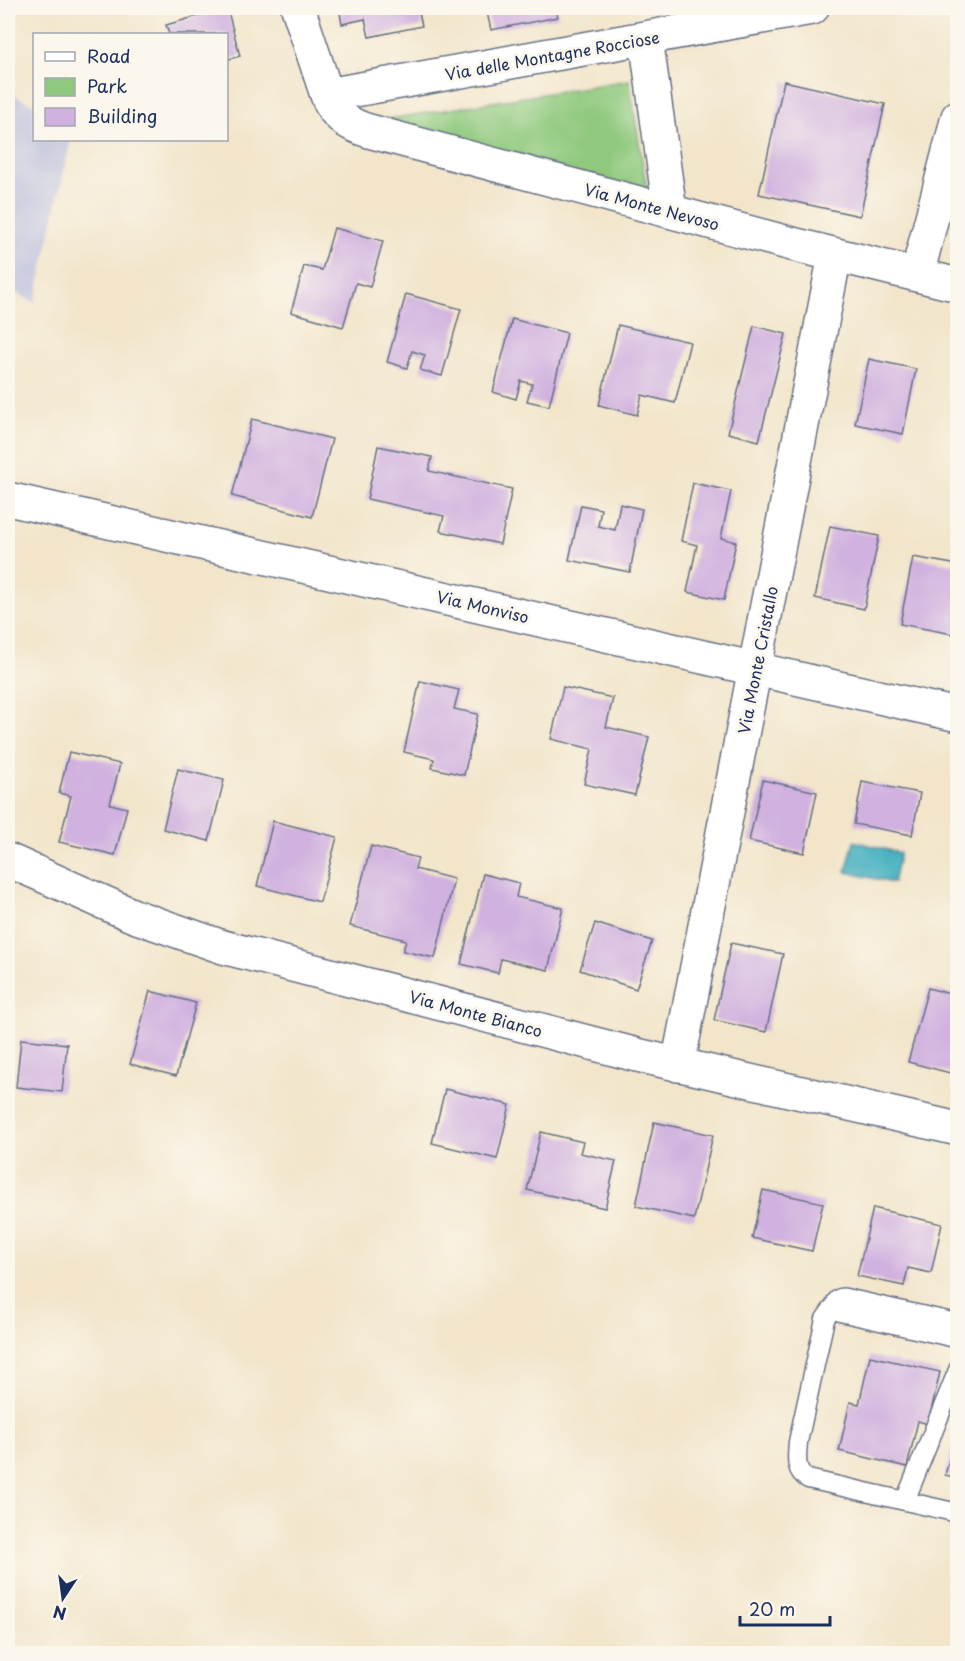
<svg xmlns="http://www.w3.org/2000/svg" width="965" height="1661" font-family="'Playpen Sans',sans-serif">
<rect width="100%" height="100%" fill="#fbf7ec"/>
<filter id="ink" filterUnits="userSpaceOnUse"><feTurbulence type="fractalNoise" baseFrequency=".0167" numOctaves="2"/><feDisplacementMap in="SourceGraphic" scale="12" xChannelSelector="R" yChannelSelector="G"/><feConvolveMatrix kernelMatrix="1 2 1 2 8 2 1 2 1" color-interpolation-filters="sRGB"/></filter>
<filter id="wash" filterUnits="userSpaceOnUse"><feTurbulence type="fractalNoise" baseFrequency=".008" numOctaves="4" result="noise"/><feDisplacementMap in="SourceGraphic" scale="24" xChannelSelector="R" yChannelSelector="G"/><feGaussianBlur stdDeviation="1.35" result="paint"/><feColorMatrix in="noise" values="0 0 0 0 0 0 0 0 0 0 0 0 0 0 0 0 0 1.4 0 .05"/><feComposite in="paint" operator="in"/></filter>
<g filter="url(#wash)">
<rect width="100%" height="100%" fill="#f2e5ca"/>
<!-- industrial -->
<path fill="#bfc2dd" d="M8,87l4,7 22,11v35h37l-36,163 -27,-15z"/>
<!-- green -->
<path fill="#8fc97e" stroke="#557c6e" stroke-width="1.5" d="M629,80l19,116 -271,-75z"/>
<!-- water -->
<path fill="#42afbf" stroke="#2e6f8e" stroke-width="1.5" d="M854,841l46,12 -7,30 -47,-11z"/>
<g id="blocks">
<!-- building -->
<path fill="#d0b1df" d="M227,8l13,48 -14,4v-26h-57l-3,-9z
M339,8h79l4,18 -53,11 -4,-18 -23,5z
M486,8h70l2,9 -67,13z
M784,81l101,23 -25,112 -101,-22z
M334,228l49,13 -13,46 -14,-4 -13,44 -52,-15 13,-46 18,4z
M406,294l55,15 -19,67 -22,-6 5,-15 -13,-4 -5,17 -20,-6z
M512,319l55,14 -18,73 -22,-5 5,-17 -11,-3 -5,18 -23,-7z
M618,325l72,17 -15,61 -33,-8 -5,20 -38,-10z
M754,326l32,8 -27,107 -31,-8z
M869,359l47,10 -13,65 -48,-10z
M252,419l80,20 -20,78 -80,-21z
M378,446l54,11 -3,14 83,18 -12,55 -60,-13 4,-15 -77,-17z
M693,483l38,8 -10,47 15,4 -12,58 -37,-8 10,-47 -16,-4z
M620,504l22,5 -12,63 -61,-12 12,-55 20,4 -3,17 17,4z
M830,526l49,10 -15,73 -49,-11z
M913,557l45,8v70l-58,-11z
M420,681l39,9 -5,19 24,5 -14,61 -32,-7 2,-9 -30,-7z
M563,687l50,11 -7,29 43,10 -14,58 -51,-11 8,-35 -41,-10z
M69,752l51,12 -10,40 17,4 -12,47 -56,-13 12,-46 -12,-3z
M178,769l46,11 -15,61 -46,-12z
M763,780l54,12 -13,61 -55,-12z
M862,782l58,11 -8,42 -58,-11z
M273,821l64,16 -17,65 -63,-16z
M371,846l47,12 -3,11 39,10 -19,79 -32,-7 3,-11 -56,-14z
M483,874l36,9 -3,14 47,11 -15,62 -47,-11 -3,14 -37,-9z
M595,923l57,18 -16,48 -56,-19z
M731,943l52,11 -17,78 -52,-12z
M928,988l30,8v79l-50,-13z
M150,991l46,12 -20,73 -46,-12z
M21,1039l46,5 -5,48 -46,-5z
M445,1089l65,16 -13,54 -65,-16z
M654,1122l59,13 -19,84 -58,-13z
M541,1132l42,10 -3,11 36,8 -11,47 -78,-18z
M763,1190l60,13 -11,48 -60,-13z
M873,1208l69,16 -11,49 -23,-5 -4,18 -47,-10z
M870,1356l70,16 -12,52 -10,-3 -11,46 -68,-16 11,-49 9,2z
M958,1426v52l-13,-3z"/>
</g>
</g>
<g filter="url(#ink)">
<use href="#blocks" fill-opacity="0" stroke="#666f84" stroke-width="1.5"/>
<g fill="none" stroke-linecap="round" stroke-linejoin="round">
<!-- service casing -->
<g stroke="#666f84" stroke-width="21">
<path id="service" d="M843,1305l-11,4 -7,10 -27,123c-1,14 -4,29 10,37l150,34
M905,1501l53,-131"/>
</g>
<!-- minor casing -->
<g stroke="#666f84" stroke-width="36">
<path id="minor" d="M298,8l29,87
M812,8l-485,87c7,21 22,30 42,36l427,114 162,40
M646,38l24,173
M917,275l41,-158
M8,499l950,216
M8,860l126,56 89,31 414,108 321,74
M678,1065l157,-810
M843,1305l115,26"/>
</g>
<!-- service -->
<use href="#service" stroke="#fff" stroke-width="18"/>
<!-- minor -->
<use href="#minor" stroke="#fff" stroke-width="33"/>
</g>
</g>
<g text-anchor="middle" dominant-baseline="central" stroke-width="6" stroke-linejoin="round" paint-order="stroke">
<!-- street labels -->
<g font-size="16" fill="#1b2f5e" stroke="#fbf7ec">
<text transform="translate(552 55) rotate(-10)">Via delle Montagne Rocciose</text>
<text transform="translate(652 206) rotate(15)">Via Monte Nevoso</text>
<text transform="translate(483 606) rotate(13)">Via Monviso</text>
<text transform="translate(757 660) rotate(-79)">Via Monte Cristallo</text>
<text transform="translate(476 1013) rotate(15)">Via Monte Bianco</text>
</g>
</g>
<!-- margin -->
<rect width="965" height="1661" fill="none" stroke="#fbf7ec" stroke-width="30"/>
<!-- legend -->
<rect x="33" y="33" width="195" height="108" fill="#fbf7ec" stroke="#a1a7b3" stroke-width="1.5"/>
<rect x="45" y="52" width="30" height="9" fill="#ffffff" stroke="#a1a7b3" stroke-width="1.5"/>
<text x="87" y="63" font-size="18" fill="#1b2f5e">Road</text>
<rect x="45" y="78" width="30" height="18" fill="#8fc97e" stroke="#a1a7b3" stroke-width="1.5"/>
<text x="87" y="93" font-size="18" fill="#1b2f5e">Park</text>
<rect x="45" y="108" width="30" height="18" fill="#d0b1df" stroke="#a1a7b3" stroke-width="1.5"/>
<text x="87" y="123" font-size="18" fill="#1b2f5e">Building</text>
<!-- north arrow -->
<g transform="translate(63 1598) rotate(193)" stroke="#fbf7ec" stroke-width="4.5" paint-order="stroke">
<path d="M0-4.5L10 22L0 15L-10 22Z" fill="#1b2f5e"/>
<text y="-9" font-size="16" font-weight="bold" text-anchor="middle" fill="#1b2f5e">N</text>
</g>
<!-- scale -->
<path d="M740 1616v9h90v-9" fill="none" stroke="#1b2f5e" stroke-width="3"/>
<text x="749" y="1616" font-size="18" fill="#1b2f5e" stroke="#fbf7ec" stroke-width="4.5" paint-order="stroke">20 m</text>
</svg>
